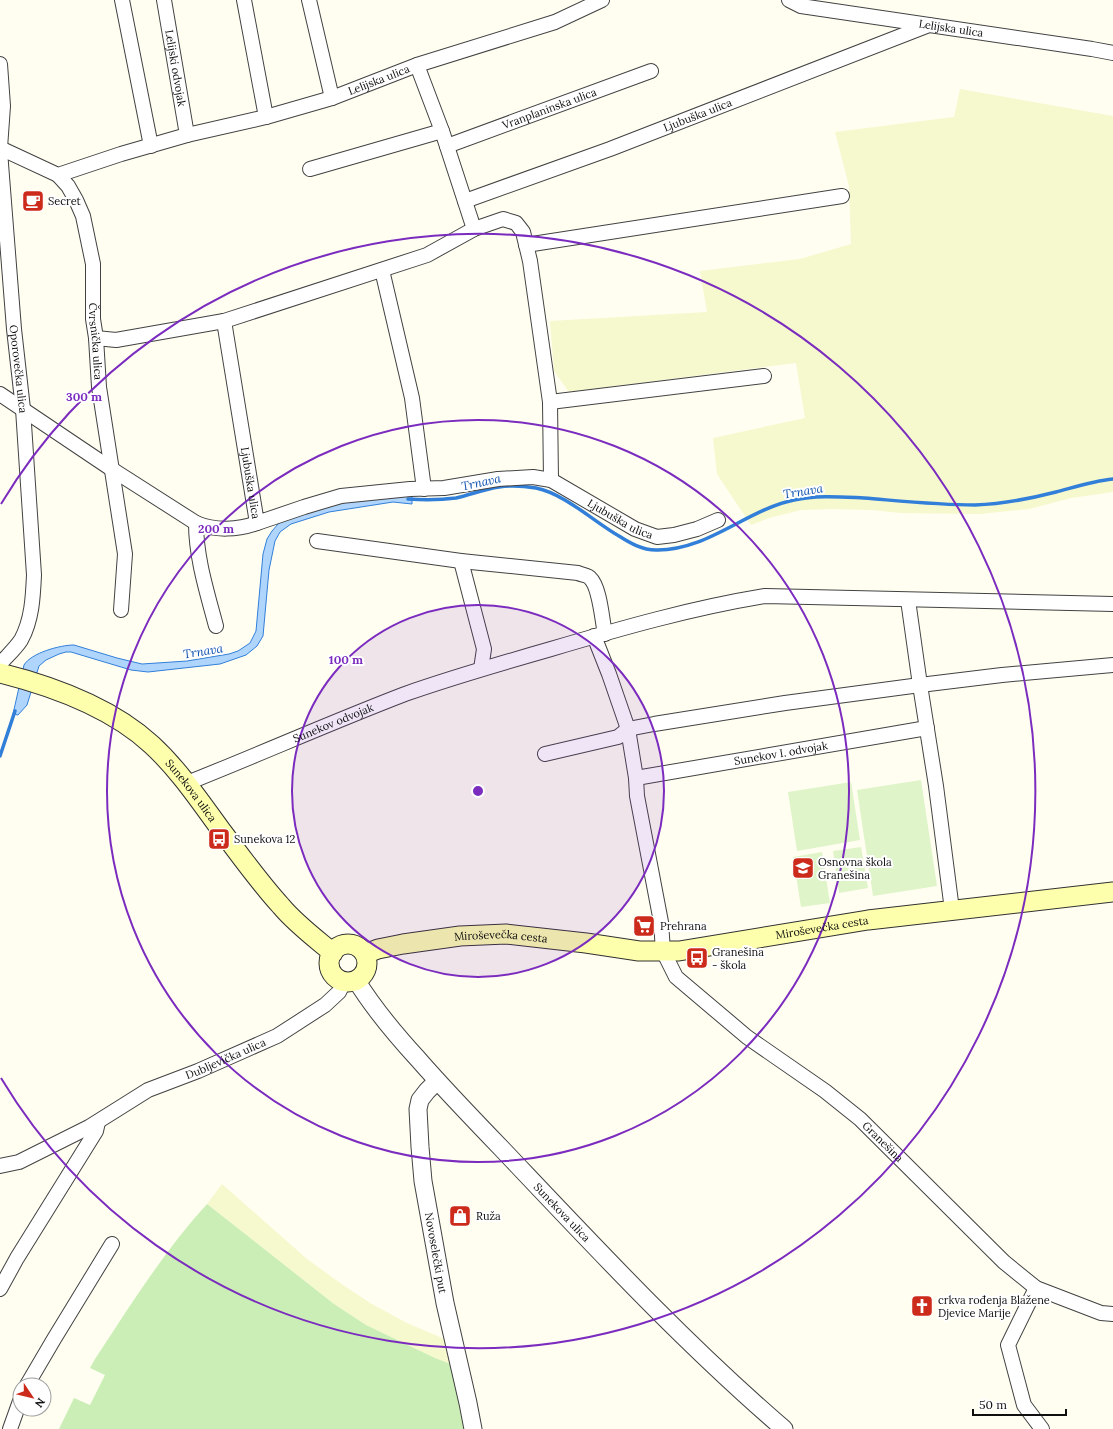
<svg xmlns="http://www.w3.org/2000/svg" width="1113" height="1429" font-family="Lora,serif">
<rect width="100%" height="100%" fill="#fffef1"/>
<!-- farmland -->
<path fill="#f6f8ce" d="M960,89l153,27v376l-42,6 -42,11 -49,5 -79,-1 -29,-3 -40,-1 -31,1 -32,8 -18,7 -34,-51 -4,-36 92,-20 -9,-55 -227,29 -15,-21 -4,-50 157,-9 -7,-41 100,-12 51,-15 -2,-58 -14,-54 119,-15z
M222,1184l85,75 36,26 27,18 37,20 40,17 6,25 -18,-7 -69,-33 -32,-21 -127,-100z"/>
<!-- green -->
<path fill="#cbeeb6" d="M207,1204l127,100 32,21 69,33 18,7 11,64h-405l15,-31 16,7 15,-30 -15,-7 5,-9c35,-53 69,-108 112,-155z"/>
<!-- pitch -->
<path fill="#dff4c9" d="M921,780l16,106 -64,10 -16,-106z
M851,782l9,58 -63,11 -9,-59z
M861,847l7,41 -29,5 -6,-42z
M822,852l8,51 -29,4 -8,-50z"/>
<!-- water -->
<path fill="#b0d5fc" stroke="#317fd9" d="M412,494v10l-19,-2 -64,10 -38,12 -11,8 -5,9 -6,29 -6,66 -6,10 -11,9 -26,9 -72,8 -17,-2 -60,-18h-5l-7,2 -13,6 -7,6 -12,39 -9,10 -5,-1 11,-49c7,-12 36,-20 50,-20l43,13 25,6 45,-3 42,-7 9,-3 12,-8 6,-12 7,-77 4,-15 5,-8 7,-8 38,-17z"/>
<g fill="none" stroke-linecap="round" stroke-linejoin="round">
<!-- stream -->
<path stroke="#317fd9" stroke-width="3.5" d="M408,499c16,1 32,1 48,-1 14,-3 28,-9 43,-11 12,-2 25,-1 37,1 29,6 57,33 83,48 11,7 23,14 37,14 51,1 90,-40 138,-50 23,-5 47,-3 70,-2 37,3 74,7 111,7 27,-1 54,-6 81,-13 19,-5 37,-11 57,-13
M0,756l15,-45"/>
<!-- minor casing -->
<g stroke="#424242" stroke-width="16">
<g id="minor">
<path d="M122,0l29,146"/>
<path id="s1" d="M164,0l23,135"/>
<path d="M244,0l22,117"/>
<path d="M309,0l23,98"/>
<path id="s2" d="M789,0l12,6 291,43 21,4"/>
<path id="s3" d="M0,64l3,42 -3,42 1,16 13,165 9,80 11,166c-1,22 -2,45 -13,65 -6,9 -14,16 -21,24"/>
<path d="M417,65l25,66 32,98"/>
<path id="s4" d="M447,146l204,-75"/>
<path id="s5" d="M0,148l58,27 63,-21 66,-19 79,-18 66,-19 85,-33 138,-43 47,-22"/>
<path d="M310,169l132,-38"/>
<path id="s6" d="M58,175l10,11 8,14 7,16 10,48v55l3,19 3,49 26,167 -4,56"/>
<path id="s7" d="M465,201l145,-52 319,-124"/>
<path d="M526,245l316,-49"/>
<path d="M382,270l30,128 12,91"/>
<path id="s8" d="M224,321l33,202 47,-16 37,-11 69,-7 34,-1 54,-9 35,-2 18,3 84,49 22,8 17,-2 23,-6 21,-9"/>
<path d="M96,338l20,2 108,-19 203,-66 47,-26 29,-10 13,4 7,9 7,29 20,141 1,78"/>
<path d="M0,394l113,76 83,53"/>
<path d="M550,402l214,-26"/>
<path d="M317,541l144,20 117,12c4,2 10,2 12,5 10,9 12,42 15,56"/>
<path d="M461,561l23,88 -3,20"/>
<path d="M908,600l12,85 16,101 16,124"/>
<path d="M216,626c-9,-34 -20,-68 -20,-103 19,8 42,7 61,0"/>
<path id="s9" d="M594,636l15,38 19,55 8,49 1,18 24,126 2,29 13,26 71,60 78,54 35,28 144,143 32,26 65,25 12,1"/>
<path d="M545,754l73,-17 10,-8 26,-5 131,-21 135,-18 82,-10 111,-10"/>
<path id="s10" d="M636,778l291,-50"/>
<path id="s11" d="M187,783c73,-29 145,-61 218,-89 48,-17 97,-31 146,-45 71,-21 141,-41 214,-53l348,8"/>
<path id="s12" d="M0,1166l19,-4 70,-35 59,-37 50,-19 79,-35 48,-31 14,-13 5,-10"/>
<path d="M1036,1288l-28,57 16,60 18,24"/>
<path d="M0,1289l17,-31 79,-127 2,-9"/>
<path d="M27,1385l27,-46 58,-95"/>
<path d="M10,1429l10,-28"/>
</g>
</g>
<!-- tertiary casing -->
<g stroke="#424242" stroke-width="19">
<g id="tertiary">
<path id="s13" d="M356,980c18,29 39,54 62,79 27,31 56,61 85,91 91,96 181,193 281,279"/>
<path id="s14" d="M437,1081l-10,10 -7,9 -2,9 2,38 3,34 22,122 23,100 5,26"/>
</g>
</g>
<!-- secondary casing -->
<g stroke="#313131" stroke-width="21">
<g id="secondary">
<path id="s15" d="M0,673c52,13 112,35 152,72 27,25 47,55 69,85 19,25 38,52 60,76 15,18 34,32 52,47"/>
<circle cx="348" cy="963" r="19"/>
<path id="s16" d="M365,954l13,-5 25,-5 57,-8 46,-2 80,9 53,8h40l189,-31 245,-28"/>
</g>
</g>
<!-- minor -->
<use href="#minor" stroke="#fff" stroke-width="14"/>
<!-- tertiary -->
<use href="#tertiary" stroke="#fff" stroke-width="17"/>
<!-- secondary -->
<use href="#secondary" stroke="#fdffac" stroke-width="19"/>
</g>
<!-- distance rings -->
<circle cx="478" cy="791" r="186" fill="#7b2cbf" fill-opacity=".12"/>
<g fill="none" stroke="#7b2cbf" stroke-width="2">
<circle cx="478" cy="791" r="186"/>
<circle cx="478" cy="791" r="371"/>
<path d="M1 504A557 557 0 1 1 1 1078"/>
</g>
<!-- icons -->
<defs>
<g id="cafe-square" transform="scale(1.15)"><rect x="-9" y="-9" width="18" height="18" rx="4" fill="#cc2a1a" stroke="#fff"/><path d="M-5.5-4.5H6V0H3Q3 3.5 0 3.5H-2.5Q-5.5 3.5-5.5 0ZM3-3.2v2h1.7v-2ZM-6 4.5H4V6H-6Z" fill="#fff"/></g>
<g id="bus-square" transform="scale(1.15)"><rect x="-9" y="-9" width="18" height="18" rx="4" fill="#cc2a1a" stroke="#fff"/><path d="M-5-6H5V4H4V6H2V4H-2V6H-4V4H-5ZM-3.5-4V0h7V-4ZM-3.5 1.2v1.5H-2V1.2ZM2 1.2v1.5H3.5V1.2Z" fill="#fff"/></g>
<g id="school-square" transform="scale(1.15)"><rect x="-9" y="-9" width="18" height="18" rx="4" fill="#cc2a1a" stroke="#fff"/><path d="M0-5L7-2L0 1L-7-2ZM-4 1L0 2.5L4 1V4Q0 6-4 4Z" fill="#fff"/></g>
<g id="supermarket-square" transform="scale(1.15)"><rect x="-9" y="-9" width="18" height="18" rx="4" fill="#cc2a1a" stroke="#fff"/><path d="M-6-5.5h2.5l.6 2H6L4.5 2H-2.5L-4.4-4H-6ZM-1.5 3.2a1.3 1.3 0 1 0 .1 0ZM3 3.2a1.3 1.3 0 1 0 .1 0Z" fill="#fff"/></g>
<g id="shop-square" transform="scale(1.15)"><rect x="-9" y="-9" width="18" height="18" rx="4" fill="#cc2a1a" stroke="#fff"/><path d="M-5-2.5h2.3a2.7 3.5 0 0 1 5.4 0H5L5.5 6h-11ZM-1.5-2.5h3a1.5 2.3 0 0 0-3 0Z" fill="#fff"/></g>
<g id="church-square" transform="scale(1.15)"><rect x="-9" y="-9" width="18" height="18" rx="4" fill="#cc2a1a" stroke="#fff"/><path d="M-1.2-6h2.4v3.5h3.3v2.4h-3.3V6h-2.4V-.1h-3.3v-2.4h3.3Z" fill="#fff"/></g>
</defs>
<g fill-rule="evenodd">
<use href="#cafe-square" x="33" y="201"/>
<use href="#bus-square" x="219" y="839"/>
<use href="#school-square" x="803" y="868"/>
<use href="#supermarket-square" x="644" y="926"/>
<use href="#bus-square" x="697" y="958"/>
<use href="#shop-square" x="460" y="1216"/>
<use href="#church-square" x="922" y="1306"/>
</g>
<g text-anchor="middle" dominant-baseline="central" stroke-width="4" stroke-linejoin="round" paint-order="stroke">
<!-- street labels -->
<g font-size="11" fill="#0f0f0f" stroke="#fff">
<text stroke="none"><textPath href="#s2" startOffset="165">Lelijska ulica</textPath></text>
<text stroke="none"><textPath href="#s1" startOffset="69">Lelijski odvojak</textPath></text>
<text stroke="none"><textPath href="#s5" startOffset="399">Lelijska ulica</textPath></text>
<text stroke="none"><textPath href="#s4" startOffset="109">Vranplaninska ulica</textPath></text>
<text stroke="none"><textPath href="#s7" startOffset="248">Ljubuška ulica</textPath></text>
<text stroke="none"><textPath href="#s6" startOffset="175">Čvrsnička ulica</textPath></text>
<text stroke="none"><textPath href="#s3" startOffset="306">Oporovečka ulica</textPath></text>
<text stroke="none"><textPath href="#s8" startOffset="164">Ljubuška ulica</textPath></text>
<text stroke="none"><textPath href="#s8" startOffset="584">Ljubuška ulica</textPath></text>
<text stroke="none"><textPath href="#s11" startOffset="158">Sunekov odvojak</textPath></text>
<text stroke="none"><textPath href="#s10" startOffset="147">Sunekov I. odvojak</textPath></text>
<text stroke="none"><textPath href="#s15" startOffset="230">Sunekova ulica</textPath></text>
<text stroke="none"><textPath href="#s16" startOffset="462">Miroševečka cesta</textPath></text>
<text stroke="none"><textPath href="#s16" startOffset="138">Miroševečka cesta</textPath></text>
<text stroke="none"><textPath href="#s12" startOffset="251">Dubljevička ulica</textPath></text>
<text stroke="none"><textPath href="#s9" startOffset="618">Granešina</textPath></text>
<text stroke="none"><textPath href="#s13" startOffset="311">Sunekova ulica</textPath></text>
<text stroke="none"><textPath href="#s14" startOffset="180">Novoselečki put</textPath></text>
</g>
<!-- poi labels -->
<g font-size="11" fill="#0f0f0f" stroke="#fff" text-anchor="start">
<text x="48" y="201">Secret</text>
<text x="234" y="839">Sunekova 12</text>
<text x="818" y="862">Osnovna škola<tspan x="818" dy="13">Granešina</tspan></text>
<text x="660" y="926">Prehrana</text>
<text x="712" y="952">Granešina<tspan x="712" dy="13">- škola</tspan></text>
<text x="476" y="1216">Ruža</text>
<text x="938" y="1300">crkva rođenja Blažene<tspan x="938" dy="13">Djevice Marije</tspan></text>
</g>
<!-- water labels -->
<g font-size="12" font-style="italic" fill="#0c50ad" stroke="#fff">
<text transform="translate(481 482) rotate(-12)">Trnava</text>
<text transform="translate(803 491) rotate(-9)">Trnava</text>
<text transform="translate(203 651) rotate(-9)">Trnava</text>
</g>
</g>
<circle cx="478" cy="791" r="6" fill="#7b2cbf" stroke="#fff" stroke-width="2"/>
<g font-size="12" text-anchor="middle" font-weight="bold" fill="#7b2cbf" stroke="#fff" stroke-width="4" stroke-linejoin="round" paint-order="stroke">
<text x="84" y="401">300 m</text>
<text x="216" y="533">200 m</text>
<text x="346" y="664">100 m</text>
</g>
<!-- north arrow -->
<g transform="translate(32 1397) rotate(125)"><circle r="19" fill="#ffffff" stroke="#9f9f9f"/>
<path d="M0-3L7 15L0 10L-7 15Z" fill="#cc2a1a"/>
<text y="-6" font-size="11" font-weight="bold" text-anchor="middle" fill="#0f0f0f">N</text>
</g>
<!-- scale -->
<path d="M973 1409v6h93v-6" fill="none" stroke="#0f0f0f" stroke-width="2"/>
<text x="979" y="1409" font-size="12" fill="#0f0f0f" stroke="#ffffff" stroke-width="3" paint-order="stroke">50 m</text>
</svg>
